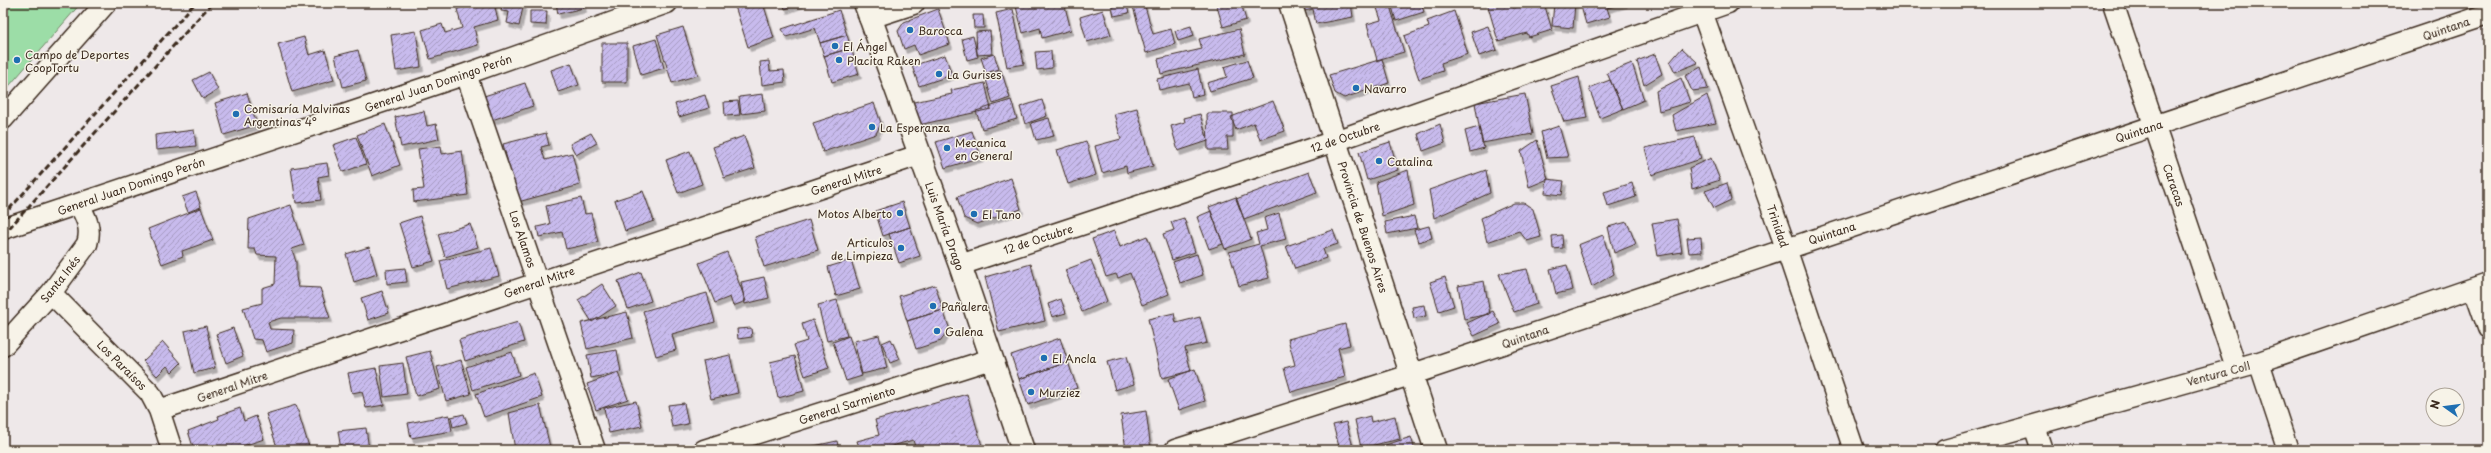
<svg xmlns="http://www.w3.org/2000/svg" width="2491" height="453" font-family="'Playpen Sans',sans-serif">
<defs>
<pattern id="building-hatch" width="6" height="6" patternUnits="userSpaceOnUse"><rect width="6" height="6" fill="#c8bbed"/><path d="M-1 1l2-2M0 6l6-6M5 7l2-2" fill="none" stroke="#a498bf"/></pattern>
<filter id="shadow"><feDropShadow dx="2.5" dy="4.5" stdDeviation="0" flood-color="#0004"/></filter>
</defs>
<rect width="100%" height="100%" fill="#eee8e9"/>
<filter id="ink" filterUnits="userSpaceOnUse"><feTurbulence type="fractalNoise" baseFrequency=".025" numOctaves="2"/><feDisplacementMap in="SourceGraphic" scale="8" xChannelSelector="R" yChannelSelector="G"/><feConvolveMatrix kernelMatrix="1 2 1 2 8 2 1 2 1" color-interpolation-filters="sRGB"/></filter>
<g filter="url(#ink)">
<!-- green -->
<path fill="#9cdda7" stroke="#6c8462" d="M3,3h78l-78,90z"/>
<!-- building -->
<path fill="url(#building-hatch)" stroke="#3b2a1e" filter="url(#shadow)" d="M476,3h18l4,17 -24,7 4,18 -48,14 -8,-29 20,-6 3,9 17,-5 -5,-19z
M502,3h22l-5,23 -12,-3 2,-11 -8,-1z
M556,3h27l1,5 -26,6z
M734,3h29l11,35 -26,9z
M783,3h18l-16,6z
M1015,3h49l7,27 -29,8 -2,-10 -17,5z
M1111,3h15l3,10 -15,3z
M1132,3h12l9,31 18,-5 4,15 -29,9z
M1216,3h25l5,17 -23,7z
M1303,3h48l2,14 -37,7 -3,-15 -8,2z
M1381,3h8l15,49 -27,8 -10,-36 14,-4 -5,-15z
M1391,3h30l3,9 -28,9z
M1487,3h25l1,5 16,-5h15l8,27 -23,7 -2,-4 -29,8z
M1554,3h21l-2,25 -21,-2z
M1580,3h45l-18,5 3,9 -24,7z
M938,9l12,35 -32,11 -4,-10 -10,4 -6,-18 6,-9z
M1013,9l11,55 -17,3 -11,-54z
M839,10l8,25 -27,8 -5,-15 -29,9 -4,-8z
M1103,10l8,25 -24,7 -7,-25z
M530,11h17l-1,14 -16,-1z
M1454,11l14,43 -27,9 2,8 -24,8 -15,-43 25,-9 -2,-6z
M973,15h10l1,13h-10z
M1191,26l3,10 -16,5 -3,-10z
M1488,26l9,24 -18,6 -8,-24z
M683,27l15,48 -26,8 -15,-48z
M1239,29l6,25 -84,20 -3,-15 44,-10 -3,-10z
M416,31l5,36 -25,4 -5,-36z
M990,31l2,23 -15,1 -1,-23z
M847,35l4,13 -27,8 -4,-13z
M973,36l5,21 -11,3 -5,-21z
M304,37l5,18 16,-5 9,30 -42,12 -14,-48z
M656,39l8,29 -23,7 -8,-29z
M602,43h25v39h-25z
M851,48l8,26 -27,8 -8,-26z
M1682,48l16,15 -23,9 -5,-10z
M358,50l8,31 -23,6 -8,-31z
M1051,51l1,17 -15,2 -2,-18z
M994,54l5,15 -13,4 -5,-15z
M1655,54l7,20 -18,11 -7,-24z
M945,55l7,20 -33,11 -7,-20z
M1382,59l7,24 -45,15 -9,-5 -6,-18z
M1247,60l6,18 -43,13 -3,-8 20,-6 -3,-10z
M769,61l1,10 14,-1 1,12 -23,3 -2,-23z
M571,63l8,22 -21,7 -7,-22z
M1632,63l12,37 -21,9 -16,-36z
M1701,67l7,22 -16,2 -7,-15z
M1198,69l5,25 -11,3 -3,-14 -30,7 -2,-11z
M1001,70l9,28 -17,6 -8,-28z
M209,72l9,18 -15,9 -10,-19z
M1579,77l8,41 -23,4 -13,-36z
M1681,78l9,24 -31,9 -3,-20z
M1610,80l13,29 -23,9 -11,-30z
M525,83l8,23 -41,14 -8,-24z
M985,83l6,26 -77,17 -5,-23 43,-9 -1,-4z
M247,93l10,32 -33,10 -9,-32z
M763,94l2,17 -24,3 -2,-17z
M1525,94l8,40 -51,9 -7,-40z
M705,95l4,13 -30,9 -4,-13z
M1707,95l9,28 -40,8 -4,-16z
M1011,100l6,19 -35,10 -6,-18z
M1042,100l5,16 -22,8 -5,-17z
M738,101l2,14 -15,1 -1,-14z
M1273,101l12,30 -25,9 -6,-17 -18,7 -5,-13z
M874,103l7,20 -5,11 -53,18 -10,-29z
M1137,108l16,58 -26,7 -1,-7 -24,7 -7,-27 26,-7 -7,-25z
M424,111l3,15 9,-2 3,15 -38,8 -6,-30z
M1207,113h26v24h-6l1,13h-20z
M1200,114l8,27 -30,10 -7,-25 14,-4 -1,-4z
M1049,118l5,18 -18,4 -5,-17z
M385,124l15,41 -28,11 -15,-41z
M1440,124l5,19 -22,8 -5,-17z
M1559,126l9,31 -21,1 -6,-26z
M1479,127l5,21 -14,4 -5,-21z
M194,130l2,16 -40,4 -1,-15z
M972,131l9,26 -36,11 -9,-26z
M546,133l3,12 -8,2 4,13 27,-7 8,32 -62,17 -15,-58z
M591,133l6,10 -21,12 -6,-11z
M744,136l11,32 -31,10 -11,-31z
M356,137l10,27 -23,8 -10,-27z
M1695,137l6,22 -49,16 -7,-27z
M1537,140l11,39 -19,8 -8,-36z
M1086,141l10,34 -28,9 -11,-34z
M1390,142l8,28 -31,10 -8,-28z
M441,146l1,8 20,-3 6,44 -54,7 -1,-12 11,-1 -6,-40z
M690,151l12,33 -24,9 -12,-33z
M1711,158l9,22 -28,9 -3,-21z
M327,163l2,12 -11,2 3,23 -25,3 -5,-35z
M1408,170l6,35 -32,11 -6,-34z
M1486,170l4,23 -56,25 -5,-28z
M1309,172l8,20 -73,27 -8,-20z
M1011,178l10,31 -44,15 -13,-6 -7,-21z
M1547,179l17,2 -2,14 -17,-2z
M1632,183l4,14 -28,9 -4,-14z
M1727,183l4,17 -17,8 -9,-17z
M643,191l11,30 -29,10 -10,-31z
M196,192l5,15 -13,5 -6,-15z
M1236,197l15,42 -26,10 -16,-42z
M581,198l4,16 6,-1 7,29 -32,7 -4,-17 -23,5 -2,-10 13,-3 -4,-18z
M902,202l8,25 -27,9 -8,-25z
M1514,203h10l9,6 8,28 -14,4 -8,-10 -32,11 -6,-24z
M291,205l13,40 -12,4 4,13v15l2,10 22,1 10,30h-49l-13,4 2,7 24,1 -1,13 -27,9 -4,-12 -9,-1 -10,-31 19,-5v-15l13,-4 1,-28 -19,-1 -2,-6h-7l1,-30z
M201,208l12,32 -31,11 1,5 -21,8 -14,-35z
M1211,211l12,33 -14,5 -12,-32z
M1279,213l7,26 -26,7 9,32 -30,8 -10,-34 30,-8 -3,-11 11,-3 -3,-12z
M420,216l14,45 -21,6 -14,-44z
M1414,216l3,12 -30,6 -2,-12z
M1184,218l11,34 -23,8 -9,-26 11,-4 -3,-8z
M1677,219l5,33 -24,4 -6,-33z
M809,220l9,30 -54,17 -9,-30z
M1627,222l9,22 -22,9 -6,-26z
M470,224l8,23 -33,10 -7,-23z
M1429,226l3,12 -14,4 -4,-12z
M910,227l10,29 -21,7 -10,-29z
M1333,230l5,14 -15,5 3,9 -31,11 -9,-23z
M1114,231l6,16 27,-11 22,58 -27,11 -12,-32 -12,5 -2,-4 -10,3 -14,-38z
M1562,235l1,13 -10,1 -1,-13z
M1603,235l11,39 -22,13 -14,-42z
M1701,237l1,15 -13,1 -2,-15z
M369,247l8,27 -23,8 -8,-28z
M491,248l8,28 -52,13 -7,-28z
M727,252l19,49 -13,5 -3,-9 -15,6 -16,-40z
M1197,254l6,21 -23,8 -7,-21z
M851,260l9,29 -24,7 -8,-29z
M1091,260l16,41 -25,11 -17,-42z
M1031,264l14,57 -46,11 -14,-55z
M1567,265l6,25 -17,4 -6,-25z
M405,268l2,14 -20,2 -1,-14z
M1527,269l10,35 -23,8 -15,-38z
M641,272l10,29 -23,8 -10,-28z
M764,277l5,21 -24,6 -4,-22z
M1445,277l9,29 -15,5 -9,-29z
M1484,281l6,33 -26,5 -6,-33z
M602,284l14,22 -24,16 -14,-22z
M935,285l8,25 -36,11 -8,-25z
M382,291l7,22 -21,7 -7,-22z
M707,293l8,29 -43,12 4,16 -20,6 -13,-45z
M1061,299l5,14 -14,4 -4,-13z
M837,300l10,36 -20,5 -9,-36z
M1424,305l2,11 -12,2 -2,-11z
M943,310l6,17 -8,14 -25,8 -9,-28z
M1493,311l7,13 -26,12 -7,-13z
M627,312l6,26 -46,11 -6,-26z
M1174,313l2,10 24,-6 7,26 -22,5 6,23 -29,7 -14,-59z
M813,320l16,48 -24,8 -11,-31 13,-4 -5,-17z
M518,322l6,20 -59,19 -6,-21z
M1345,324l5,21 -12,3 7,29 -54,15 -7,-24 11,-3 -7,-26z
M206,326l9,42 -21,5 -9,-42z
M233,328l10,28 -17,7 -10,-29z
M751,328l1,9 -14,2 -1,-10z
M879,335l8,33 -25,6 -8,-33z
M849,336l13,40 -16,5 -13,-39z
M1060,338l8,24 -49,17 -8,-24z
M891,339l9,20 -10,4 -8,-20z
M163,342l18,21 -9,9 -5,-6 -10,10 -14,-15z
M617,350l4,22 -30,6 -4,-23z
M430,351l10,38 -24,7 -10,-39z
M512,352l7,23 -46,15 -7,-23z
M730,355l8,38 -27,6 -8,-38z
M795,356l9,35 -26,7 -8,-36z
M1126,357l8,27 -19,6 -8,-28z
M461,360l10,34 -25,7 -9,-34z
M1068,362l9,26 -49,17 -9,-26z
M403,363l4,31 -23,3 -4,-31z
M376,368l8,37 -18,3 -4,-17 -10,2 -4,-20z
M1195,369l10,32 -26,9 -11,-31z
M534,373l8,24 -58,20 -8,-23z
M618,373l10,26 -32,11 -9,-26z
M967,394l15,52 -14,4h-52l-3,-10 -28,8 1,2h-26l-3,-9 22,-6 -4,-15z
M636,401l6,25 -33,7 -5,-25z
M684,403l4,21 -16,3 -4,-22z
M296,405l14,45h-32l-12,-36z
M540,405l10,42 -10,3h-25l-6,-37z
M240,408l4,13 12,-5 8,23 -27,9 1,2h-44l-6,-19 31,-12 -1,-3z
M1146,411l5,39h-25l-5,-35z
M464,414l3,9 -14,4 -2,-10z
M449,415l3,16 -41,7 -3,-15z
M1370,416l1,6 24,-6 5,23 -39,9 -6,-28z
M1346,422l8,28h-14l-7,-25z
M366,428l3,22h-28l-3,-19z
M1411,437l4,13h-35l-1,-3z
M837,441l2,9h-44z"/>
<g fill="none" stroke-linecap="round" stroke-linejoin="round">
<!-- minor casing -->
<g stroke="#3b2a1e" stroke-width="23">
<path id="minor" d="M1699,3l87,245 68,202
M2113,3l123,364
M466,74l129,376
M3,119l103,-116
M3,229l463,-155 201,-71
M960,265l375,-124 393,-138
M2474,288l14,40
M51,293l99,100 9,17 13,40
M3,346l48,-53 36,-49c5,-16 -1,-26 -8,-40
M2259,362l29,88
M159,410l760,-255
M2034,426l8,24
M704,450l287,-91
M1175,450l235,-75 1078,-361
M1945,450l314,-88 229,-79"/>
</g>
<!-- tertiary casing -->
<g stroke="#3b2a1e" stroke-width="25">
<path id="tertiary" d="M1290,3l146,447
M870,17l43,-14"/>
</g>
<!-- secondary casing -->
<g stroke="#3b2a1e" stroke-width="25">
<path id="secondary" d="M865,3l95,262 63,185"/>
</g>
<!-- minor -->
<use href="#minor" stroke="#f7f3e8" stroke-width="20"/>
<!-- tertiary -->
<use href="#tertiary" stroke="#f7f3e8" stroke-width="22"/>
<!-- secondary -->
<use href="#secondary" stroke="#f7f3e8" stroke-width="22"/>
<!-- rail -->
<path stroke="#3b2a1e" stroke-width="3" stroke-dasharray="6 3" stroke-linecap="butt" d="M3,216l192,-213
M3,235l209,-232"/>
</g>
</g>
<!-- markers -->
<g fill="#1f6fb2" stroke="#f7f3e8" stroke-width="1.5">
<circle cx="910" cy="30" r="4"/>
<circle cx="835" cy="46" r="4"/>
<circle cx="17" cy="60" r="4"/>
<circle cx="839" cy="60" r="4"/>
<circle cx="939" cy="74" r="4"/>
<circle cx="1356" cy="88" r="4"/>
<circle cx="236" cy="114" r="4"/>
<circle cx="872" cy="127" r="4"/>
<circle cx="947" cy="148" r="4"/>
<circle cx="1379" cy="161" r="4"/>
<circle cx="900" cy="213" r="4"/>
<circle cx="974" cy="214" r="4"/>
<circle cx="901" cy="248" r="4"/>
<circle cx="933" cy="306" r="4"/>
<circle cx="937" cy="331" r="4"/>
<circle cx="1044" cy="358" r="4"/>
<circle cx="1031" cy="392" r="4"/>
</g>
<g text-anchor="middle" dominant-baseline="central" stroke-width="3" stroke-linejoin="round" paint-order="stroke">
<!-- street labels -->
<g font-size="11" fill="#3b2a1e" stroke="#f7f3e8">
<text transform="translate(2446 28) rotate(-19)">Quintana</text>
<text transform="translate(438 83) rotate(-19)">General Juan Domingo Perón</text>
<text transform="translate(2139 131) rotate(-18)">Quintana</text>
<text transform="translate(1345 137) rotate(-19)">12 de Octubre</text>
<text transform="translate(846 180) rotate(-18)">General Mitre</text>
<text transform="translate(2174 185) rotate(71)">Caracas</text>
<text transform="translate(131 186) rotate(-19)">General Juan Domingo Perón</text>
<text transform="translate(945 226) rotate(70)">Luis María Drago</text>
<text transform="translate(1778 226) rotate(71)">Trinidad</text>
<text transform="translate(1363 227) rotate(72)">Provincia de Buenos Aires</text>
<text transform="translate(1832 233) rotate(-18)">Quintana</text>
<text transform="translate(523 239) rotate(71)">Los Alamos</text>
<text transform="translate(1038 239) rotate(-18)">12 de Octubre</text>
<text transform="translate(60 279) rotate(-52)">Santa Inés</text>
<text transform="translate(539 282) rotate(-19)">General Mitre</text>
<text transform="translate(1525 336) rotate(-19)">Quintana</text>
<text transform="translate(122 365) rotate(45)">Los Paraísos</text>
<text transform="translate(2218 373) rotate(-15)">Ventura Coll</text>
<text transform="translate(232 386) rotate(-19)">General Mitre</text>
<text transform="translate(847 405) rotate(-18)">General Sarmiento</text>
</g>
<!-- poi labels -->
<g font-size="11" fill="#3b2a1e" stroke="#f7f3e8" text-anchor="start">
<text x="918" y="30">Barocca</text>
<text x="843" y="46">El Ángel</text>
<text x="25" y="54">Campo de Deportes<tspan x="25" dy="13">CoopTortu</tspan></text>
<text x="847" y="60">Placita Raken</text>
<text x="947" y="74">La Gurises</text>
<text x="1364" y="88">Navarro</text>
<text x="244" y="108">Comisaría Malvinas<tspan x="244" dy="13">Argentinas 4°</tspan></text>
<text x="880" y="127">La Esperanza</text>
<text x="955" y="142">Mecanica<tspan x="955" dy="13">en General</tspan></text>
<text x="1387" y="161">Catalina</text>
<text x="892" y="213" text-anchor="end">Motos Alberto</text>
<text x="982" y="214">El Tano</text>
<text x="893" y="242" text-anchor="end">Articulos<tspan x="893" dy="13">de Limpieza</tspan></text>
<text x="941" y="306">Pañalera</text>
<text x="945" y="331">Galena</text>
<text x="1052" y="358">El Ancla</text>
<text x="1039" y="392">Murziez</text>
</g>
</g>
<!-- margin -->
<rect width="2491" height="453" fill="none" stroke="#f7f3e8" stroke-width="16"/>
<rect x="8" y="8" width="2475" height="437" fill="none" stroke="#3b2a1e" stroke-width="1.5" filter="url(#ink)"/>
<!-- north arrow -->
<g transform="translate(2445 407) rotate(284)"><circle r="19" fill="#f7f3e8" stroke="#aca397"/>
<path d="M0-3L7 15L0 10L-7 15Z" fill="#1f6fb2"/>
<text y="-6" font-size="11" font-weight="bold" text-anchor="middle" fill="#3b2a1e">N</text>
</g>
</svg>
